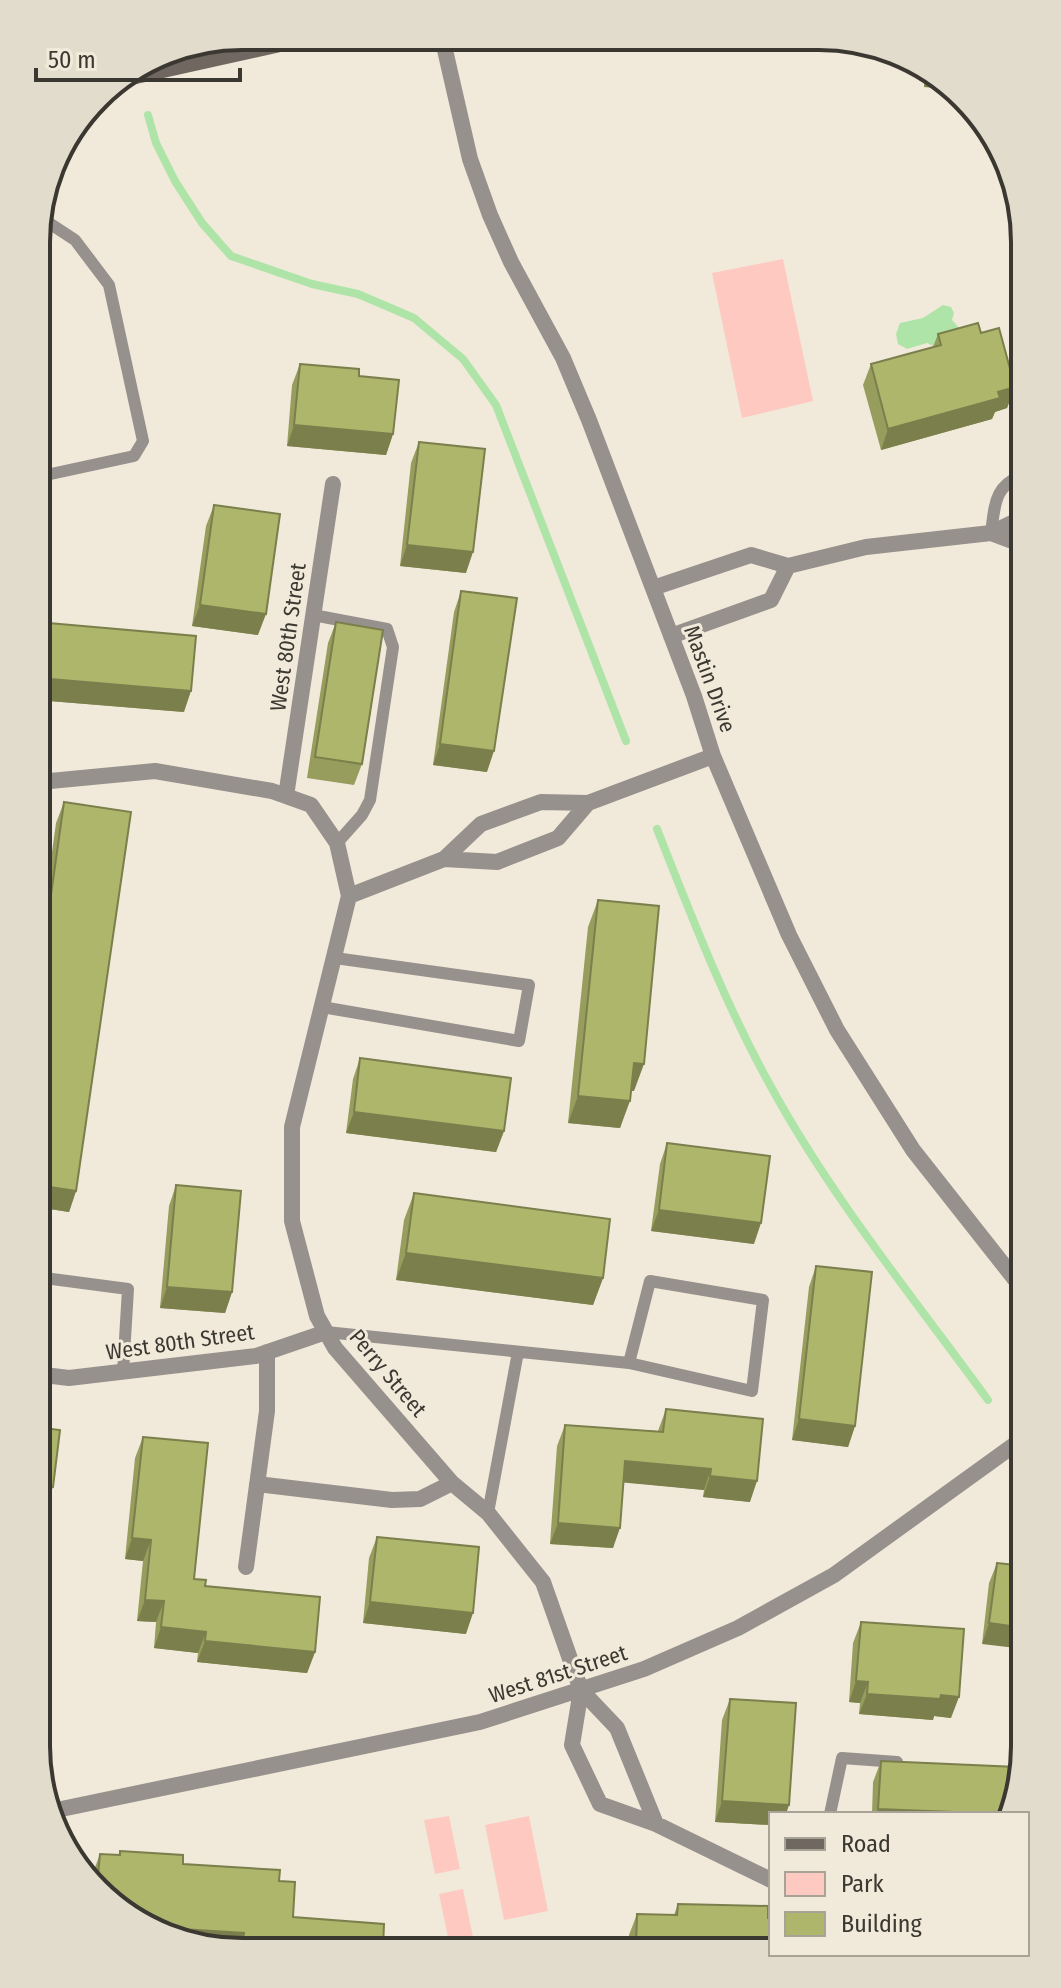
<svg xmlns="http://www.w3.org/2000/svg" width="1061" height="1988" font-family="'Fira Sans Condensed',sans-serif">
<rect width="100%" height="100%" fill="#f1eada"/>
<!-- green -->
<path fill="#fec9c0" d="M783,259l30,142 -71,17 -30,-145z
M449,1816l11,53 -25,5 -11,-54z
M529,1816l19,95 -44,9 -19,-95z
M463,1889l11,53 -24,5 -11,-53z"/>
<!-- water -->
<path fill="#afe4a8" d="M943,305l8,2 3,6 -2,7 7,8 -23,19 -9,-4 -20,6 -9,-5 -2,-10 4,-11 23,-5z"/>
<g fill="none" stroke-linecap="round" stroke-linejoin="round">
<!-- stream -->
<path stroke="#afe4a8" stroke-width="8" d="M148,115l8,28 19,38 27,42 29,33 81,28 46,10 56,24 49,41 33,46 130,336
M657,829c34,86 68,175 113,256 61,112 143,212 218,315"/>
<!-- lane -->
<path stroke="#97918d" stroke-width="12" d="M37,477l97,-21 9,-15 -34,-156 -34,-45 -32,-21 -5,1
M991,533c4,-29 3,-48 34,-59
M313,615l74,14 6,18 -23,153 -8,15 -25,28
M322,1007l197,34 10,-56 -194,-27
M37,1277l91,12 -5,83
M326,1332l303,31 21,-82 113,19 -11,91 -123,-28
M488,1513l30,-161
M830,1814l12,-56 55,4"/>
<!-- street -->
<path stroke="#97918d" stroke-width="16" d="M442,37l28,122 20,56 21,47 52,96 26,62 105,276 19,60 76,179 48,95 76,120 112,142
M991,533l24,9 10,-1
M653,588l98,-33 37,11 78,-19 125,-14 21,-10 13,-1
M671,636l100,-36 17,-34
M37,787l13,-6 105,-10 117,20 39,14 26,38 12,53 -57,231v94l25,95 18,32 117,135 36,30 55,69 38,108 36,38 39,96
M286,796l47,-312
M444,859l53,3 61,-24 30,-35
M349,896l95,-37 37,-35 60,-22 47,1 125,-47
M36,1374l33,4 187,-22 70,-24
M257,1484l135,16 28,-1 32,-16
M246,1567l21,-156v-59
M581,1690l-9,55 28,59 56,20 115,56
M47,1812l433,-90 164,-53 94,-41 96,-53 191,-138"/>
<!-- secondary -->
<path stroke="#6f6760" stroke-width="16" d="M118,80l198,-44"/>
</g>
<!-- wall -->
<path fill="#969d5d" d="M924,72l30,15 2,2 -32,-2z
M1008,167l6,9 4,24h-11z
M938,334l77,53 -8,21 -12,4 -3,7 -111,31 -18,-65 8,-21 62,-17z
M300,364l59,12 34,58 -7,21 -99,-9 5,-61z
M419,442l47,131 -66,-7 11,-103z
M214,505l44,130 -66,-9 14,-100z
M461,591l26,181 -54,-7 21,-153z
M37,622l147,90 -147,-12z
M336,622l26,142 -8,21 -47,-7 21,-135z
M64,802l12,389 -7,21 -32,-5v-246l19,-138z
M598,900l36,191h-3l-11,37 -52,-5 20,-196z
M360,1058l144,73 -8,21 -150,-19 7,-54z
M667,1143l87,101 -103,-13 9,-67z
M176,1185l56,107 -7,21 -65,-5 9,-102z
M414,1193l189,85 -10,27 -197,-25 8,-60z
M816,1266l39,160 -7,21 -56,-7 17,-153z
M666,1409l84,93 -47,-5 1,-7 -80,-8 -11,66 -63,-4 7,-98 8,-21 93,6z
M143,1437l51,142 121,73 -8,21 -110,-11 1,-9 -44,-5 2,-26 -19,-1 6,-60 -18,-2 10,-101z
M377,1537l89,97 -103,-11 6,-65z
M997,1563l28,3 -43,78 7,-61z
M861,1622l90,96 -17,-2 -1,4 -74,-6 1,-11 -11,-1 4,-59z
M730,1699l41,115v11l-56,-3 7,-102z
M881,1761l123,53h-132l1,-32z
M120,1851l63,13 96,17 14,36 90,31 -168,2 -108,-49 -16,-23 9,-24 18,1z
M678,1904l90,14 3,25 -142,2v-10l8,-21 37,1z"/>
<!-- shaded-wall -->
<path fill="#7a7f4c" d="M928,74l26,13 2,2 -32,-2z
M1012,185l4,1 2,14h-11z
M1015,387l-8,21 -12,4 -3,7 -111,31 7,-21z
M294,425l99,9 -7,21 -99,-9z
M407,545l66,7 -7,21 -66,-7z
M200,605l66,9 -8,21 -66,-9z
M38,678l153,13 -7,21 -147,-12z
M440,744l54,7 -7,21 -54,-7z
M634,1063l10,1 -10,27 -10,-1z
M578,1096l52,5 -10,27 -52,-5z
M354,1112l150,19 -8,21 -150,-19z
M37,1185l39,6 -7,21 -32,-5z
M659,1210l102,13 -7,21 -103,-13z
M406,1253l197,25 -10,27 -197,-25z
M167,1287l65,5 -7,21 -65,-5z
M799,1419l56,7 -7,21 -56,-7z
M625,1461l86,8 -7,21 -86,-8z
M710,1476l47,5 -7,21 -47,-5z
M36,1485l17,2 -8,21 -9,-1z
M558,1523l62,5 -7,20 -63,-4z
M132,1538l19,2 -8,21 -18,-2z
M145,1600l19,1 -8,21 -19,-1z
M370,1602l103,11 -7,21 -103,-11z
M989,1623l36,5v21l-43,-5z
M161,1627l45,5 -8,21 -44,-5z
M205,1641l110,11 -8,21 -110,-11z
M856,1681l12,1 -8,21 -11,-1z
M867,1694l74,1 18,2 -8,21 -17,-2 -1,4 -74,-6z
M722,1801l67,4 -3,9h-15v11l-56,-3z
M878,1809l102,5h-103z
M166,1928l78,5 -7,17h-22z
M243,1940l71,4 -2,5 -72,1z"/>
<!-- building -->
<path fill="#aeb66c" stroke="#7a7f4c" stroke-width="2" d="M1013,174l1,2 2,10 -4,-1z
M978,323l3,10 18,-5 16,59 -17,5 2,6 -112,31 -17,-65 70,-19 -3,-11z
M300,364l59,5v7l40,4 -6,54 -99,-9z
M419,442l66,7 -12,103 -66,-7z
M214,505l66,9 -14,100 -66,-9z
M461,591l56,7 -23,153 -54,-7z
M37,622l159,14 -5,55 -153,-13 2,-31 -3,-1z
M336,622l47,8 -21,134 -47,-7z
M64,802l67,10 -55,379 -39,-6v-191z
M598,900l61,6 -15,158 -10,-1 -4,38 -52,-5z
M360,1058l151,20 -7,53 -150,-19z
M667,1143l103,13 -9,67 -102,-13z
M176,1185l65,6 -9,101 -65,-5z
M414,1193l196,26 -7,59 -197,-25z
M816,1266l56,6 -17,154 -56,-7z
M666,1409l97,10 -6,62 -47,-5 1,-7 -86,-8 -5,67 -62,-5 7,-98 98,7z
M36,1427l24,3 -7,57 -17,-2z
M143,1437l65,6 -14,136 12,1 -1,6 115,11 -5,55 -110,-11 1,-9 -45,-5 3,-26 -19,-1 6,-60 -19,-2z
M377,1537l102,10 -6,66 -103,-11z
M997,1563l28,3v62l-36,-5z
M861,1622l103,7 -5,68 -18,-2 -1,4 -73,-5 1,-12 -12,-1z
M730,1699l66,4 -7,102 -67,-4z
M881,1761l136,6 -1,14 -12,33 -126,-5z
M120,1851l63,4v9l97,6 -1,11 16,1 -2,35 91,7 -1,24 -70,1 1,-5 -71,-4 1,-7 -78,-5 -59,-27 -10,-14 3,-33 20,1z
M678,1904l90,2v12h3v25l-135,2 1,-31 40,1z"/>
<g text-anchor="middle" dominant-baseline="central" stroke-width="6" stroke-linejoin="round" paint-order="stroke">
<!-- street labels -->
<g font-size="22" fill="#3b3832" stroke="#f1eada">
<text transform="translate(288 637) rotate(-82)">West 80th Street</text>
<text transform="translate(710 679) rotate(70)">Mastin Drive</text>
<text transform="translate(180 1342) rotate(-8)">West 80th Street</text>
<text transform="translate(388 1373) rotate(50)">Perry Street</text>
<text transform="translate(558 1674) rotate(-18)">West 81st Street</text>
</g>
</g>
<!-- crop -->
<path d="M0 0H1061V1988H0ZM242 50H819A192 192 0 0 1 1011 242V1746A192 192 0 0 1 819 1938H242A192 192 0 0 1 50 1746V242A192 192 0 0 1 242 50Z" fill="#e2dccd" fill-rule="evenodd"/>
<path fill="none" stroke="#3b3832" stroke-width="4" d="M242 50H819A192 192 0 0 1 1011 242V1746A192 192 0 0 1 819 1938H242A192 192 0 0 1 50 1746V242A192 192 0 0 1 242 50Z"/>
<!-- legend -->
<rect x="769" y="1812" width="260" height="144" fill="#f1eada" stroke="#a8a397" stroke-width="2"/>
<rect x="785" y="1838" width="40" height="12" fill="#6f6760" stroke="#a8a397" stroke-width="2"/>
<text x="841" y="1852" font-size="24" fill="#3b3832">Road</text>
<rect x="785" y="1872" width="40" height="24" fill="#fec9c0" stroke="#a8a397" stroke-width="2"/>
<text x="841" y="1892" font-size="24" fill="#3b3832">Park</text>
<rect x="785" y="1912" width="40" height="24" fill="#aeb66c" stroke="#a8a397" stroke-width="2"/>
<text x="841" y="1932" font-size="24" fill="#3b3832">Building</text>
<!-- scale -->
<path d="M36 68v12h204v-12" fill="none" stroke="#3b3832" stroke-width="4"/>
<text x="48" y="68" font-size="24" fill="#3b3832" stroke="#f1eada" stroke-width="6" paint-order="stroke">50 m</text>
</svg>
